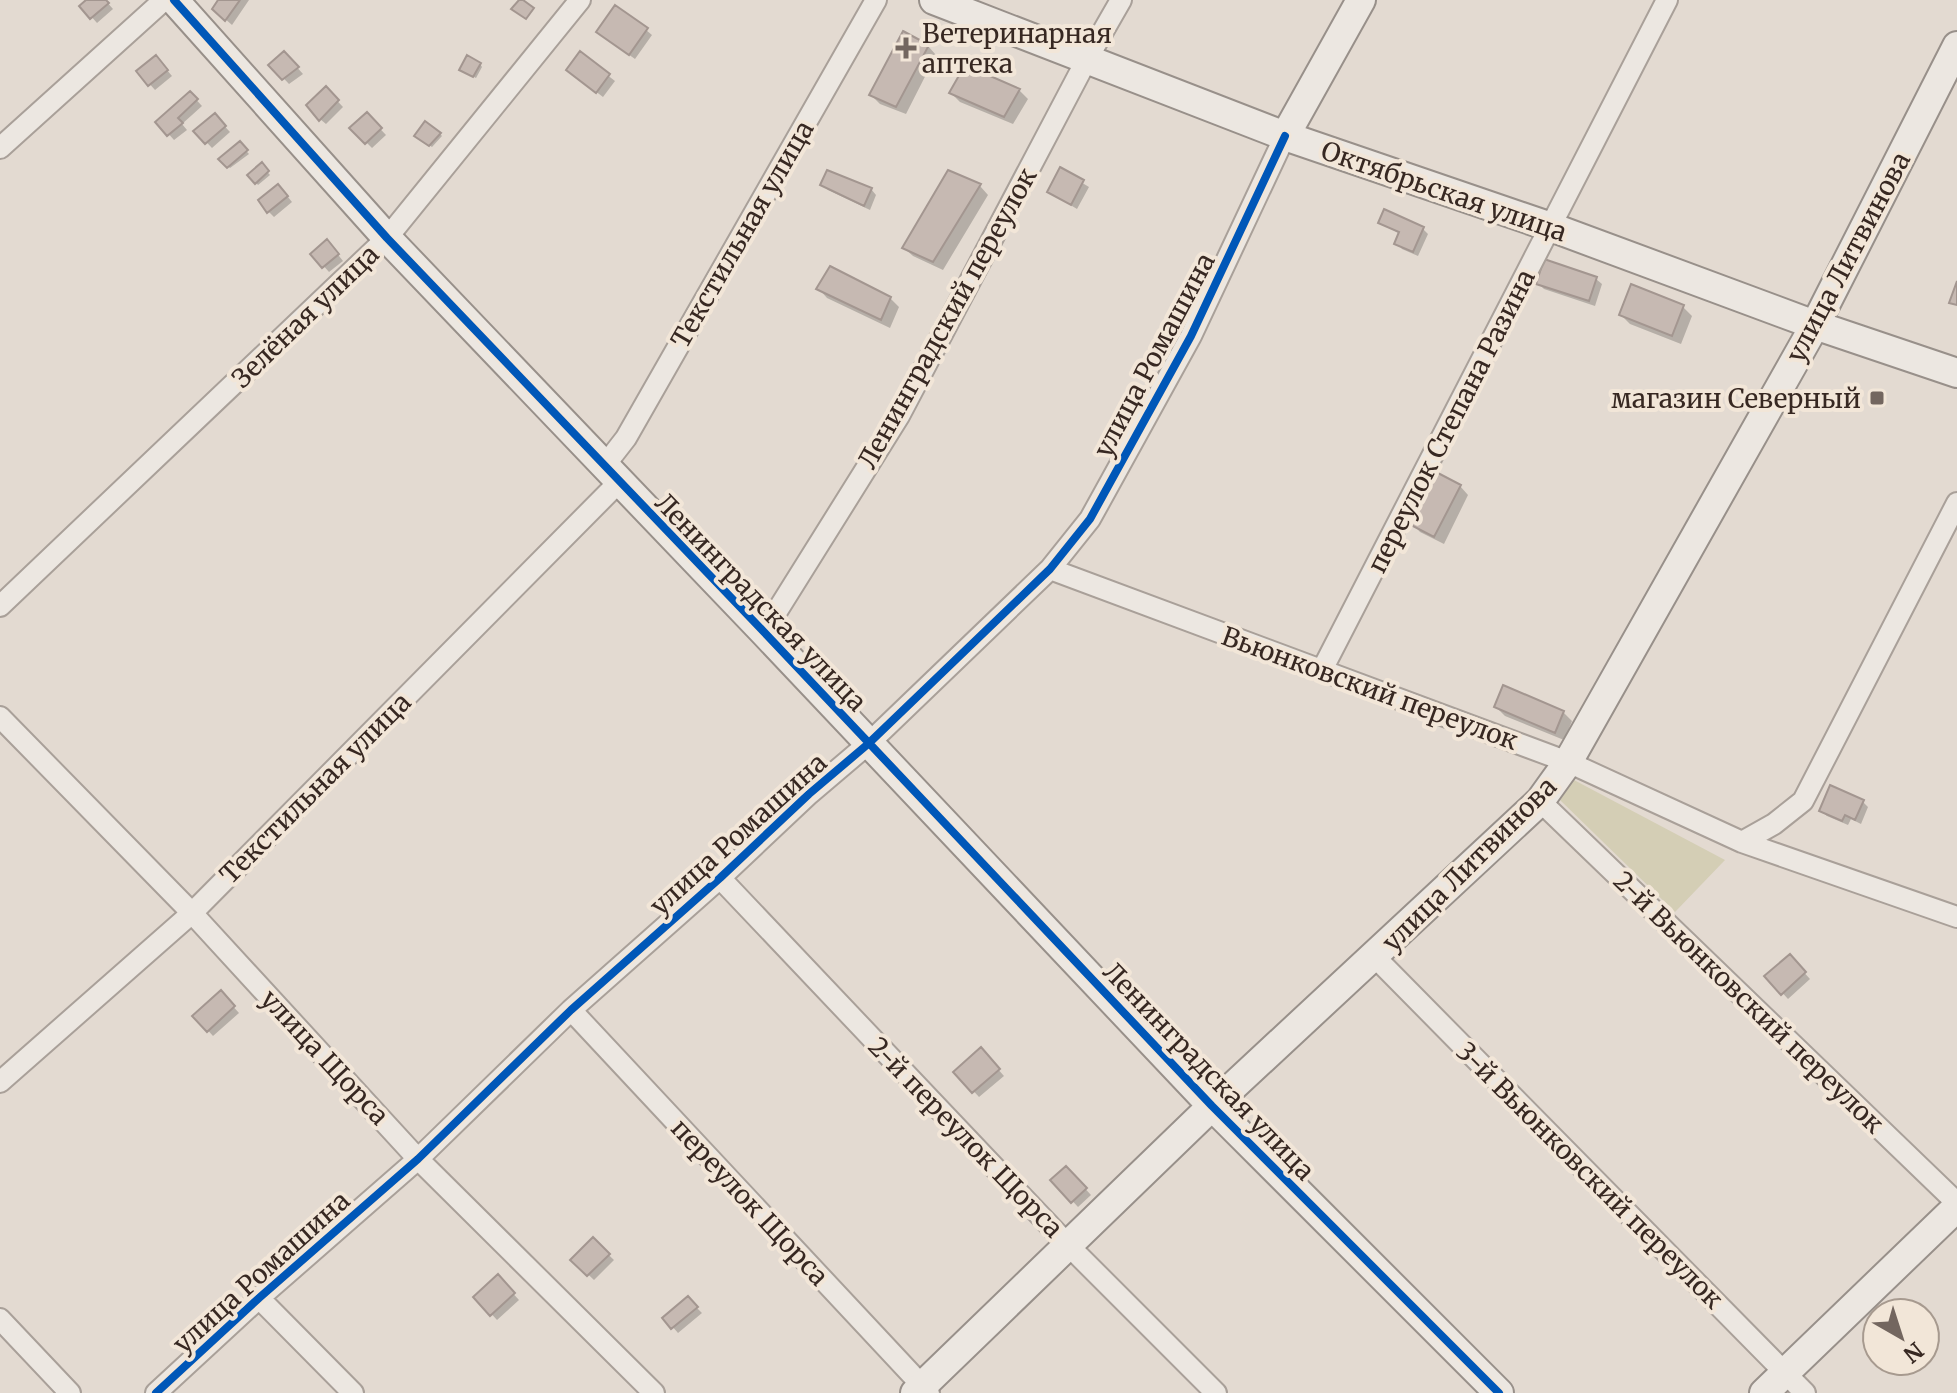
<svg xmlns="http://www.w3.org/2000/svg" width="1957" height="1393" font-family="Merriweather,serif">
<rect width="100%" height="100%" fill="#e3dad1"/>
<!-- green -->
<path fill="#d4ceb5" d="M1574,780l151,80 -50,52 -115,-112z"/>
<!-- shadow -->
<path fill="#0003" d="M89,0h16l8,9 -16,14 -15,-17z
M220,0h29l-17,25 -18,-16z
M646,30l6,5 -17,24 -31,-22z
M928,46l8,9 -30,59 -26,-10 -9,-9z
M284,53l19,21 -14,10 -18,-19z
M580,54l35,27 -12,16 -29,-22z
M161,63l11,13 -17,14 -16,-18z
M480,64l2,3 -6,11 -12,-6z
M326,89l17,18 -17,17 -6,-5z
M1019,90l9,9 -15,25 -53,-22 -9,-9z
M190,93l12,13 -20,18 5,6 -13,10 -16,-18z
M367,115l19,20 -14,13 -20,-20z
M215,116l15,16 -18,16 -16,-17z
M440,134l2,2 -10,11 -13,-9z
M239,143l10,11 -19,14 -9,-9z
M261,165l9,10 -12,10 -8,-10z
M1061,170l28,17 -12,22 -28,-17z
M823,185l48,4 5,6 -6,15 -42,-20z
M980,186l8,9 -45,75 -30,-14 -9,-8z
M284,192l8,10 -18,15 -6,-6z
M1381,222l42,7 5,5 -10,22 -16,-7 -5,-6 4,-8z
M332,247l11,14 -14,11 -16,-18z
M1596,279l6,5 -7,22 -51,-17 -6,-6z
M819,289l71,9 9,9 -9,21 -63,-30z
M1683,307l9,9 -11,28 -51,-20 -9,-9z
M1460,486l8,9 -24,49 -24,-12 -8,-9z
M1496,707l67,5 9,9 -8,19 -59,-24z
M1862,801l6,6 -7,17 -10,-5 -3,6 -21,-9 -6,-5z
M1790,957l20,22 -22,20 -21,-23z
M221,993l18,20 -26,23 -18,-20z
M981,1050l23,26 -25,21 -23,-25z
M1066,1168l25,27 -13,12 -25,-27z
M593,1240l21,20 -20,20 -21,-20z
M498,1277l21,23 -22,20 -21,-23z
M688,1299l14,14 -24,20 -13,-15z"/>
<!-- building -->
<path fill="#c6b9b2" stroke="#a39690" stroke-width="2" d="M86,0h20l3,3 -19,16 -11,-13z
M218,0h22l-15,21 -13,-12z
M519,0h4l11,8 -8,11 -15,-10z
M615,5l33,23 -19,27 -33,-23z
M903,31l26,14 -33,62 -27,-12z
M284,51l15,16 -17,13 -14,-15z
M580,51l30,23 -14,19 -30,-23z
M156,55l12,15 -20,16 -12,-15z
M467,55l14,8 -8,14 -14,-7z
M965,65l55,24 -16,28 -55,-24z
M326,86l13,14 -20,21 -13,-16z
M190,91l8,8 -20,19 5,5 -16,13 -12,-14z
M367,112l15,16 -17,16 -16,-16z
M215,113l11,13 -21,18 -12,-13z
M425,121l16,12 -12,13 -15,-10z
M240,141l8,9 -21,18 -9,-9z
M262,162l7,9 -14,13 -8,-9z
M1060,167l24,13 -13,25 -24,-13z
M827,170l45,18 -8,18 -44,-21z
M948,170l33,14 -48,78 -31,-14z
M278,184l10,12 -21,17 -9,-13z
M1384,209l40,18 -11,25 -19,-8 5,-12 -21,-9z
M327,239l12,15 -17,14 -12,-14z
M1544,259l53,18 -8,24 -53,-17z
M830,266l61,31 -10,23 -65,-31z
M1957,281v24l-8,-2z
M1631,284l53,21 -12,31 -53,-21z
M1436,472l25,13 -27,52 -25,-13z
M1503,685l61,26 -9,22 -61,-26z
M1830,785l34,15 -9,20 -10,-5 -3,6 -23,-10z
M1790,954l16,18 -25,23 -17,-19z
M221,990l14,16 -28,26 -15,-16z
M981,1047l19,22 -28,24 -19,-21z
M1066,1166l21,22 -16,15 -21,-23z
M593,1237l17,17 -23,22 -17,-16z
M498,1274l17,19 -25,23 -17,-19z
M688,1296l10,11 -27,22 -9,-11z"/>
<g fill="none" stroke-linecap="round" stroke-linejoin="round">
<!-- street casing -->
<g stroke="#a9a099" stroke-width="24">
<path id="street" d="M0,148l164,-148
M605,465l21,-27 250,-438
M1050,569l518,193 174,80 215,75
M0,606l387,-368 193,-238
M764,632l135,-216 187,-355 35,-61
M1322,670l345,-670
M0,717l192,196 226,246 236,234
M1540,801l417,402
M1742,842l32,-18 29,-23 154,-298
M720,878l349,368 147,147
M1375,957l430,436
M571,1010l358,383
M0,1082l192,-169 427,-431
M259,1298l94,95
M0,1319l70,74
M156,1393l103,-95 159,-139 153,-149 149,-132 89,-84 59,-50 182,-175 40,-50 101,-183 94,-200"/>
</g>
<!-- secondary casing -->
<g stroke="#98908a" stroke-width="32">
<path id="secondary" d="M174,0l213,238 377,394 448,474 287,287
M934,0l351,136 266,91 264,98 142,48
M1285,136l76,-136
M915,1393l297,-287 328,-305 28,-39 247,-437 142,-279
M1764,1393l193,-186"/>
</g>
<!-- street -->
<use href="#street" stroke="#ece7e1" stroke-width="20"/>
<!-- secondary -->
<use href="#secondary" stroke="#ece7e1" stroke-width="28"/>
<!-- cycleway casing -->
<g stroke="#f2e6d8" stroke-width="13">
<path id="cycleway" d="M174,0l213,238 377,394 448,474 287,287
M156,1393l103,-95 159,-139 153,-149 149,-132 89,-84 59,-50 182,-175 40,-50 101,-183 94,-200"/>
</g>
<!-- cycleway -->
<use href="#cycleway" stroke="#0057b8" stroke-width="8"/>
</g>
<!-- markers -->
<g fill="#73665f" stroke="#f2e6d8" stroke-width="3">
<path d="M902 36h8v8h8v8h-8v8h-8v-8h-8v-8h8z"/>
<rect x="1869" y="390" width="16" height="16" rx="4"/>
</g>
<g text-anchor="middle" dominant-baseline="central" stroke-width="8" stroke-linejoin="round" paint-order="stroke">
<!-- poi labels -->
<g font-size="26" fill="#372822" stroke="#f2e6d8" text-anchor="start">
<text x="922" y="33">Ветеринарная<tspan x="922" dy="30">аптека</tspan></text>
<text x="1861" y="398" text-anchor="end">магазин Северный</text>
</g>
<!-- street labels -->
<g font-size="26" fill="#372822" stroke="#f2e6d8">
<text transform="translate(1444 191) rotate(19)">Октябрьская улица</text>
<text transform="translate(742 234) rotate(-60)">Текстильная улица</text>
<text transform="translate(1848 257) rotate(-62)">улица Литвинова</text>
<text transform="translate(305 316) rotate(-44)">Зелёная улица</text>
<text transform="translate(947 318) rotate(-61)">Ленинградский переулок</text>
<text transform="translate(1154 355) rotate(-62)">улица Ромашина</text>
<text transform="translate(1451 421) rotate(-63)">переулок Степана Разина</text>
<text transform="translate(761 602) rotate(46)">Ленинградская улица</text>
<text transform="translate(1370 688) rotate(20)">Вьюнковский переулок</text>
<text transform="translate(315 788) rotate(-45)">Текстильная улица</text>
<text transform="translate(738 834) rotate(-42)">улица Ромашина</text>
<text transform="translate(1469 864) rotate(-45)">улица Литвинова</text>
<text transform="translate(1749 1002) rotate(44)">2-й Вьюнковский переулок</text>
<text transform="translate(325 1057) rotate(47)">улица Щорса</text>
<text transform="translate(1209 1071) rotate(46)">Ленинградская улица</text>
<text transform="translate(966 1137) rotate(46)">2-й переулок Щорса</text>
<text transform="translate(1590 1175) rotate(45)">3-й Вьюнковский переулок</text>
<text transform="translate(750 1202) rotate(47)">переулок Щорса</text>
<text transform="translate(261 1272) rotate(-42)">улица Ромашина</text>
</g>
</g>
<!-- north arrow -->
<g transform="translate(1901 1337) rotate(141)"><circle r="38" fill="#f2e6d8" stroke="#a79a8f" stroke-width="2"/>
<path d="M0-6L14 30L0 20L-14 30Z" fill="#73665f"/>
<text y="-12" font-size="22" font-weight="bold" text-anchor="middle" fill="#372822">N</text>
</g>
</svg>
